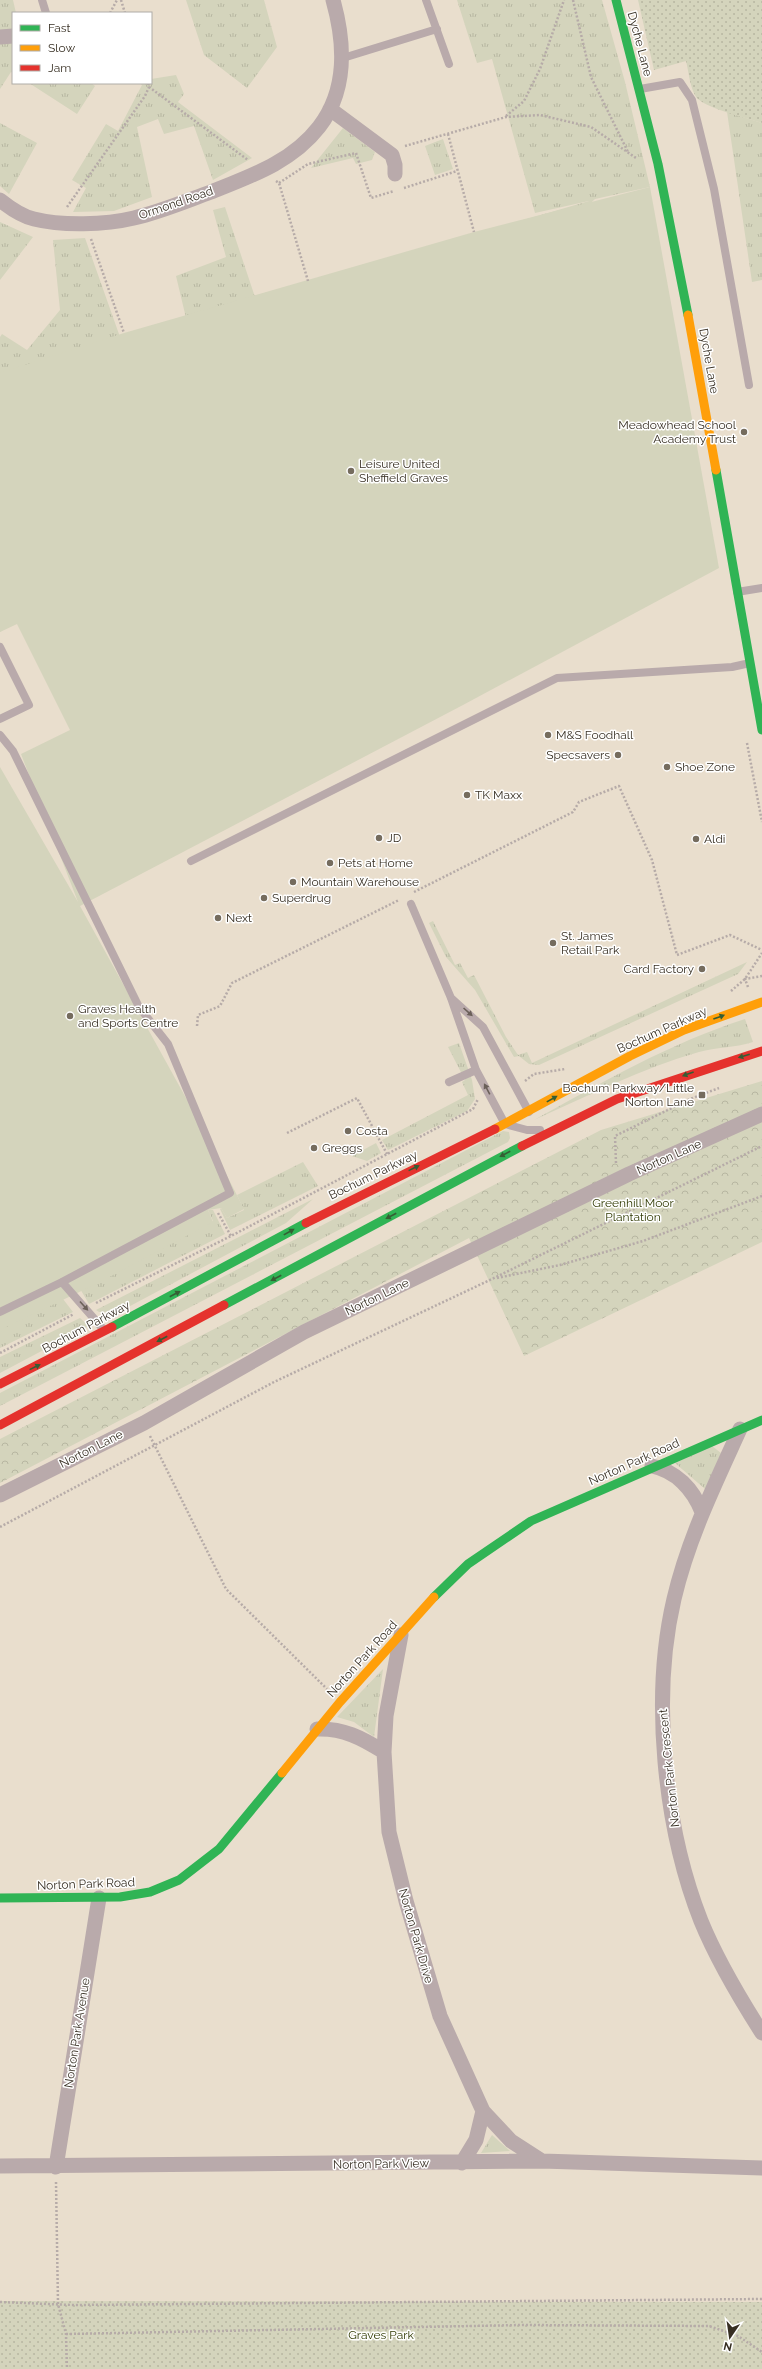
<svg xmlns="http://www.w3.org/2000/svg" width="762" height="2369" font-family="Raleway,sans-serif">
<defs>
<pattern id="grass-tufts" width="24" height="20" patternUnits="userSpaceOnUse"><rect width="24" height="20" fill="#d4d4bc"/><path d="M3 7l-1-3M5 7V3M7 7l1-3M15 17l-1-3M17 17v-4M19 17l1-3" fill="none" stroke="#b7b6a1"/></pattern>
<pattern id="forest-crowns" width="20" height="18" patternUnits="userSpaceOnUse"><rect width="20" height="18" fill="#d4d4bc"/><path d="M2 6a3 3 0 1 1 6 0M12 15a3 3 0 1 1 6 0" fill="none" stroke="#b7b6a1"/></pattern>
<pattern id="park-dots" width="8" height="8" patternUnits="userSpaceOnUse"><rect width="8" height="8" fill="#d4d4bc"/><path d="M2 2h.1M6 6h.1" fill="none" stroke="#b7b6a1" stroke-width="1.8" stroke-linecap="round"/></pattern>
</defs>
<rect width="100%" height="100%" fill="#e9decd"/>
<!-- grass -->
<path fill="url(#grass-tufts)" d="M0,0h13l3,13h-3v60l-2,-1 -11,17z
M186,0h78l13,47 -30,41 -43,-33z
M457,0h145l23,82 25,105 -55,12 -178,163 -417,270v-295l2,-3 25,16 33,-40 -7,-70 32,-2 35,99 469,-136 -54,12 -43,-154 -15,4z
M176,75l8,19 -6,8 74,56 -39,22 -19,-54 -30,8 -6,-15 -21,8 15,70 -38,14 -41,1 13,-24 -14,-8 34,-56 12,7 24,-46 -3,-2h12v-4z
M29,83h62l4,3 -18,28z
M727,112l35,11v157l-10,2z
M0,123l37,20 -28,51 -9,-8z
M343,128l32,24 -3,8 -16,4 -3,-6 -42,10z
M443,139l10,30 -18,6 -10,-29z
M225,207l30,90 -69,21 -10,-42 50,-19 -13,-47z
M0,222l33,15 -33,43z
M433,921l22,44 5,-2 8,15 6,-3 32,62 12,18 9,-3 5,11 215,-101 -9,12 -199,91 -10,-1 -10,-8 -5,1 -39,-67 -29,-33 -17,-34z
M745,1019l8,23c-19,6 -37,5 -54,10 -57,16 -111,44 -165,68 71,-39 134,-76 211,-101z
M459,1043l13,37 3,19 -8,12 -79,39 -6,-10 86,-45 -6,-13 3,-2 -17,-33z
M503,1131l6,1 1,6 -2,4 -508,264v-13z
M376,1143l5,10 -14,8 -15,-5z
M303,1162l15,24 -88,44 -10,-21 1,-1 6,10 17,-8 -7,-15z
M313,1199l-27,24 -169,90 -18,-1 -3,-2z
M208,1210h5l12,24 -136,70 -10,-17 134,-66z
M63,1299l10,13 -73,36v-22z
M80,1318l9,8 -89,47v-16z
M712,1446l9,7 -16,36 -30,-26z
M383,1669l-9,68 -20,-15 -17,-5z
M492,2135l18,16 -29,2z"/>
<!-- forest -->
<path fill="url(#forest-crowns)" d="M762,1081v161l-238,114 -55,-118 -469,245v-44l601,-309z"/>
<!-- park -->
<path fill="url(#park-dots)" d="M638,0h124v123c-15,-5 -53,-14 -64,-24 -8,-8 -9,-27 -12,-38l-32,9z
M0,2301l762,1v67h-762z"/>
<!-- pitch -->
<path fill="#d4d4bc" d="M650,187l69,381 -256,137 -383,201 122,221 42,82 -17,9 -6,-10 -13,2 5,12 -117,62 -96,46v-563l78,135 -57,-148 49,-24 -53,-106 -17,8v-259l124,-40 350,-101z"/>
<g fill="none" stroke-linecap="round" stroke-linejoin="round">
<!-- path -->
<path stroke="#b6aba8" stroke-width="2.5" stroke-dasharray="2 2" stroke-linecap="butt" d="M121,0l4,13
M573,0l18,77 37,75
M110,13l7,-13
M148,83l1,4 99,73
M506,116l18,-15 16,-32 24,-69
M448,134l26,98
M405,146l101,-29 34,-2 51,12 45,31
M356,153l15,45 23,-7
M276,181l3,2 29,98
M279,183l29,-19 48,-11
M404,188l53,-17
M67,207l78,-111 4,-9
M91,239l33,94
M747,743l15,79
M414,892l159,-80 6,-10 40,-16 33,74 25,95 53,-20 32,15
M748,987l-3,-8 17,-3
M731,991l14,-12 17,-26
M197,1026l1,-11 22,-9 12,-23 167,-83
M525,1081l9,-7 31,-5
M287,1133l70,-35 30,56
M616,1163l-1,-27 75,-37 29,-11
M218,1213l13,23
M497,1278l63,-13 83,-24 119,-45
M96,1303l135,-67 242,-127 5,-10
M0,1353l74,-39
M150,1436l76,153 101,100
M0,1527l274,-145 218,-103 270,-133
M56,2182l2,122 8,30 1,35
M0,2302l73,3 689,-6
M66,2334l455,-9 188,1 29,10 24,16"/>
<!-- lane -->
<path stroke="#b9aaab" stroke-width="8" d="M42,0l4,13
M426,0l23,64
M343,58l94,-29
M640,89l40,-7 12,18 22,89 35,196
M737,592l25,-4
M0,647l29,58 -29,14
M0,735l13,16 126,256 29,37 62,149 -168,89 -62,30
M191,861l366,-183 175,-11 18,-4
M411,904l40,94 25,72 29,54 22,6h13
M451,998l32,29 46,85
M449,1082l27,-12
M62,1282l42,48"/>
<!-- street -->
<path stroke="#b9aaab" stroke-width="15" d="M0,37l13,-1
M330,109l62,46 3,10v9
M0,200c10,8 21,16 34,19 28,7 71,6 100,-1 26,-6 52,-17 77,-26 40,-16 81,-30 108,-65 29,-38 26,-84 14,-127
M740,1429c-25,55 -52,110 -66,170 -23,98 -10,228 27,322 16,39 38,76 61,112
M652,1466c24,5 41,23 50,46
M0,1495l144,-72 160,-91 325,-158 133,-60
M401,1635l-15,81 -2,36 5,80 17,69 34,115 43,95 28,30 31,20
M317,1729c26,-1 45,9 67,23
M462,2163l14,-23 7,-29
M0,2166l542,-5 220,7
M56,2167l43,-269"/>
<!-- fast -->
<path stroke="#30b455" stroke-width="9" d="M616,0l42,164 30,151
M716,470l46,260
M224,1305l298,-159
M112,1327l194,-104
M434,1597l34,-33 63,-43 231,-101
M0,1898l120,-1 30,-5 29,-12 40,-31 63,-76"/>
<!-- slow -->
<path stroke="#ff9f0a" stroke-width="9" d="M688,315l28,155
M495,1129l135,-73 54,-26 78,-28
M282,1773l58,-71 94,-105"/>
<!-- jam -->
<path stroke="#e5322d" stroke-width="9" d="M522,1146l95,-47 145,-48
M306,1223l189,-94
M0,1384l112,-57
M0,1425l224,-120"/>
</g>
<!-- one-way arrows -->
<defs><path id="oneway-solid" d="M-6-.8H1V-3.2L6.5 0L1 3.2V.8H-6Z"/></defs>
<g fill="#6b6059">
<use href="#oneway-solid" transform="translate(468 1012) rotate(42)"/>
<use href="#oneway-solid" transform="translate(487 1089) rotate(-118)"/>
<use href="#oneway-solid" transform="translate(84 1306) rotate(48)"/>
</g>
<g fill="#355e34">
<use href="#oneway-solid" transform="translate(719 1017) rotate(-20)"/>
<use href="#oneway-solid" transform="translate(744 1056) rotate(164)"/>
<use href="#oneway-solid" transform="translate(688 1074) rotate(160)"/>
<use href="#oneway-solid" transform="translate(552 1099) rotate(-29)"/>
<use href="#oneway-solid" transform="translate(505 1154) rotate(152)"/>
<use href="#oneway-solid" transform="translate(414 1168) rotate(-26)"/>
<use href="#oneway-solid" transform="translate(391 1216) rotate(152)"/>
<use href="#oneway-solid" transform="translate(289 1232) rotate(-29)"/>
<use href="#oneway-solid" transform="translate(276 1278) rotate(152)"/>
<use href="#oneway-solid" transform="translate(175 1294) rotate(-28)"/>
<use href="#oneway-solid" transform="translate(162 1339) rotate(152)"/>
<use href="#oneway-solid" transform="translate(35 1367) rotate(-26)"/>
</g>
<!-- markers -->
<g fill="#756c5e" stroke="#fff" stroke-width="1.5">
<circle cx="744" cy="432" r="4"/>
<circle cx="351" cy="471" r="4"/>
<circle cx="548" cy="735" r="4"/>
<circle cx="618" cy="755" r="4"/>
<circle cx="667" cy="767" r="4"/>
<circle cx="467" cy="795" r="4"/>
<circle cx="379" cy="838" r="4"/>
<circle cx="696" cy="839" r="4"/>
<circle cx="330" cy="863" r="4"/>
<circle cx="293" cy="882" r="4"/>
<circle cx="264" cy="898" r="4"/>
<circle cx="218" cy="918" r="4"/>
<circle cx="553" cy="943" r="4"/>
<circle cx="702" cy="969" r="4"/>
<circle cx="70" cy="1016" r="4"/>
<rect x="698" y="1091" width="8" height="8" rx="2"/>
<circle cx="348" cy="1131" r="4"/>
<circle cx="314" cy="1148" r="4"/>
</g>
<g text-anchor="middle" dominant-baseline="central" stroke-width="3" stroke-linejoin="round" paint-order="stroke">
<!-- street labels -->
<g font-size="12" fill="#372f23" stroke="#fff">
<text transform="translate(640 44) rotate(75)">Dyche Lane</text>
<text transform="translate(176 203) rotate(-19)">Ormond Road</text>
<text transform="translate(709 361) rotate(80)">Dyche Lane</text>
<text transform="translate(662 1030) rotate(-24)">Bochum Parkway</text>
<text transform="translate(669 1157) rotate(-24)">Norton Lane</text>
<text transform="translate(373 1175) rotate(-26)">Bochum Parkway</text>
<text transform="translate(377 1297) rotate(-26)">Norton Lane</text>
<text transform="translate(86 1327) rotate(-28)">Bochum Parkway</text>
<text transform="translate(91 1449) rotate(-27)">Norton Lane</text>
<text transform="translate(634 1462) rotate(-24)">Norton Park Road</text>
<text transform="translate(362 1659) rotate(-48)">Norton Park Road</text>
<text transform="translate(669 1768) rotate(-96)">Norton Park Crescent</text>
<text transform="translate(86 1884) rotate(-2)">Norton Park Road</text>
<text transform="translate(416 1936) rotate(74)">Norton Park Drive</text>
<text transform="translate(77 2033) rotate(-81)">Norton Park Avenue</text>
<text transform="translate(381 2164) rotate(-1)">Norton Park View</text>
</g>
<!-- poi labels -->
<g font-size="12" fill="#372f23" stroke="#fff" text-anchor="start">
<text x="736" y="425" text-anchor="end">Meadowhead School<tspan x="736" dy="14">Academy Trust</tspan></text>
<text x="359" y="464">Leisure United<tspan x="359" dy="14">Sheffield Graves</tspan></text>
<text x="556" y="735">M&amp;S Foodhall</text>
<text x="610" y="755" text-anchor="end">Specsavers</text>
<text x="675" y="767">Shoe Zone</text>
<text x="475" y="795">TK Maxx</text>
<text x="387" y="838">JD</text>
<text x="704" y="839">Aldi</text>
<text x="338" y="863">Pets at Home</text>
<text x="301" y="882">Mountain Warehouse</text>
<text x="272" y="898">Superdrug</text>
<text x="226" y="918">Next</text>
<text x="561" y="936">St. James<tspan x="561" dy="14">Retail Park</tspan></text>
<text x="694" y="969" text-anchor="end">Card Factory</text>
<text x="78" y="1009">Graves Health<tspan x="78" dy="14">and Sports Centre</tspan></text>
<text x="694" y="1088" text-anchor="end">Bochum Parkway/Little<tspan x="694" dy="14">Norton Lane</tspan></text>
<text x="356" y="1131">Costa</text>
<text x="322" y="1148">Greggs</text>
</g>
<!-- park labels -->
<g font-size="12" fill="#323c05" stroke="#fff">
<text x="633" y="1203">Greenhill Moor<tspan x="633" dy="14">Plantation</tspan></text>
<text x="381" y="2335">Graves Park</text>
</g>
</g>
<!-- legend -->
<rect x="12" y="12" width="140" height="72" fill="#ffffff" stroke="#afaca7"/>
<rect x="20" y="25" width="20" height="6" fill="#30b455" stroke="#afaca7"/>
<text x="48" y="32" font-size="12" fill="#372f23">Fast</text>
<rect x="20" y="45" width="20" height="6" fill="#ff9f0a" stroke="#afaca7"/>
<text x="48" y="52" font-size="12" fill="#372f23">Slow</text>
<rect x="20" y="65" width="20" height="6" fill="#e5322d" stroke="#afaca7"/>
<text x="48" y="72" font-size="12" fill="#372f23">Jam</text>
<!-- north arrow -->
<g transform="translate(730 2337) rotate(193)" stroke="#ffffff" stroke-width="3" paint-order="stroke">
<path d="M0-3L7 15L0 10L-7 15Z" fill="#372f23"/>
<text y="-6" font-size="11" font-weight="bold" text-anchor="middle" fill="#372f23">N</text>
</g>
</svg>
